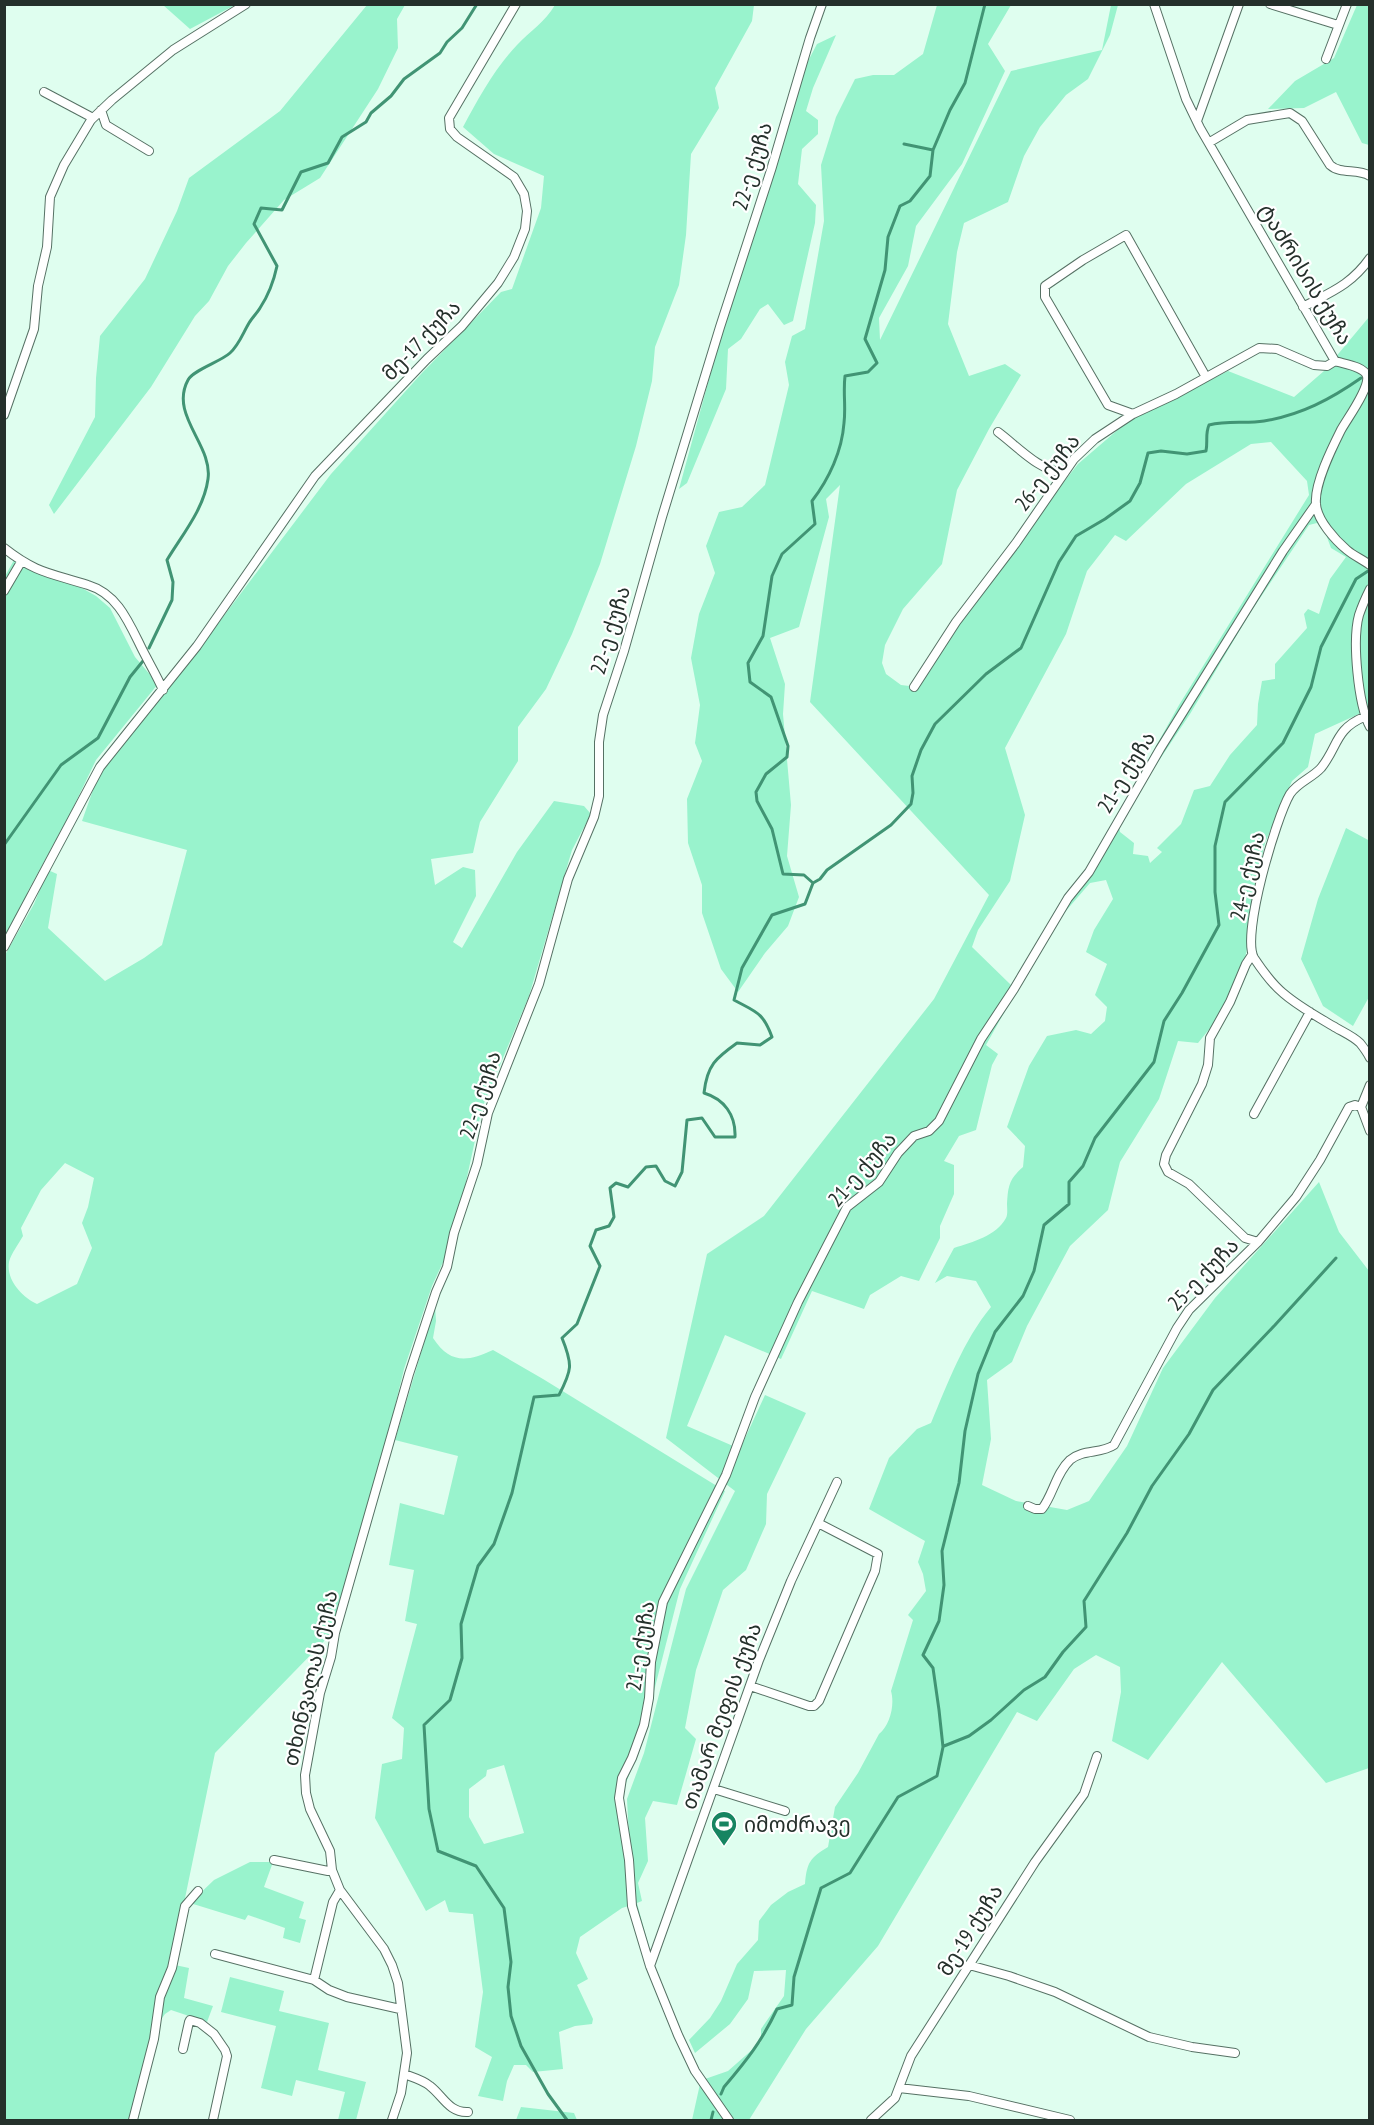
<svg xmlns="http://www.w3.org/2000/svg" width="1374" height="2125" font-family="'PT Sans Narrow','Noto Sans Georgian',sans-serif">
<rect width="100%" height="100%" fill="#dffeef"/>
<!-- green -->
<path fill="#99f3cd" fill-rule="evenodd" d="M163,5h72l-45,24z
M367,5h38l-8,14 1,29 -20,41 -58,89 -36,22 -38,43 -18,23 -19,35 -14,15 -44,71 -97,127 -5,-9 46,-88 1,-39 4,-42 45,-57 32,-68 12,-33 91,-67z
M555,5h199l-2,16 -37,67 4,20 -28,46 -5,81 -7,50 -24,62 -3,34 -16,65 -36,118 -28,70 -26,55 -28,38v34l-38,61 -7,31 -42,6 4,26 28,-18 12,3 1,26 -23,46 9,6 55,-96 37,-51 30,5 7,8 -19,36 -43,146 -47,112 -18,83 -20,69 -12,26 -28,83 -22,91 -51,174 -116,119 -44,213 -40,154h-126l-1,-585 2,-11 -1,-5v-564l29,-51 14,-34 9,4 -9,54 57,53 39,-23 18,-13 25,-95 -105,-29 17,-48 84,-103 148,-196 90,-100 80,-82 11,-3 29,-81 3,-32 -50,-22 -31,-27c15,-28 32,-59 54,-82 13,-14 28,-23 38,-40zM65,1163l29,15 -6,29 -6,16 10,25 -15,36 -40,20c-15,-7 -31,-24 -28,-42 2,-8 10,-19 14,-26l-2,-8 20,-38z
M937,5h74l-23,39 17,27 -43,93 -46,62 -8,40 -29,52 1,22 131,-269 91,-21 9,-45h7l-8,30 -22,44 -22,16 -26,32 -16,29 -16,46 -44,21 -7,29 -9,72 21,52 36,-12 16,11 -32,54 -32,61 -15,74 -39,45 -18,36 -3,18 4,11 15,11 17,2 82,-124 78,-99 50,-43 100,-50 66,26 30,-26 45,-54v418l-8,-22 -46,21 -7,33 -16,14 -27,62 -13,53 -4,49 -6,26 -14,35 -30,37 -20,-2 -19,58 -39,63 -12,48 -38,36 -43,80 -15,36 -25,18 4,59 -9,46 34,16 51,9 22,-9 38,-55 36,-78 52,-70 104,-116 20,50 30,39v497l-43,15 -104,-121 -74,98 -36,-19 9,-49 -1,-25 -24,-12 -22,14 -37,52 -20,-9 -139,234 -72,83 -57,91h-16l-30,-41 -19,-32 -34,-92 -15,-51 -13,4 -42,29 -4,16 12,26 -11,6 16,34 -1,5 -17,2 -16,6 4,37 -30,3 -7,-7h-12l-7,16 -4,20 -25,-5 14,-39 -17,-10 8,-55 -10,-78 -24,-2 -4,-12 -19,11 -51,-93 7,-54 20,-5 2,-31 -12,-10 25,-94 -12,-3 9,-51 -25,-5 11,-62 44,12 14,-59 -63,-16 40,-134 1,15 -3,17c17,26 34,24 60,12l50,29 182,112 -45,98 -41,161 -19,48 9,40 -2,-39 17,-46 42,-164 49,-98 -69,-53 41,-184 57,-38 170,-217 55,-104 -179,-193 30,-217 -14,14 3,18 -30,110 -29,11 15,46 -2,30 8,91 -4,51 12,41 -11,29 -23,27 -27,39 -17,-23 -19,-56v-28l-14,-42 -1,-44 15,-38 -7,-18 5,-38 -9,-47 8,-44 16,-41 -9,-27 13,-34 23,-5 23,-22 24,-100 -4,-23 7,-26 13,-7 19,-108 -3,-56 15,-48 19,-38 18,-4h21l29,-21zM1271,442l36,39 2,14 -130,210 -91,163 -26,35 -51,82 -39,-38 6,-17 32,-49 15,-66 -20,-67 61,-114 21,-63 28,-36 11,6 60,-57 65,-40zM1317,523l7,6 7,19 15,9 -16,22 -11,35 -11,-5 -4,5 3,14 -32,36v15l-13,2 -4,23 -1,21 -27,30 -20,31 -16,4 -13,34 -24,24 5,4 -12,11 -2,-7 -15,-2 1,-11 -14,-11 -1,-6 25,-43 46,-69 60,-101 59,-88zM1106,880l7,19 -19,31 -8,22 21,12 -12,31 12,12 -2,14 -14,13 -15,-4 -29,6 -18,30 -22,61 18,19 -2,21c-14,12 -15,19 -16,37 0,4 1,10 -1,14 -10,18 -33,24 -52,30l-19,35 12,-7 29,5 15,26c-28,34 -43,76 -60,116l-14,6 -28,29 -20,51 56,32 -7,21 5,12 3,17 -18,24 5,5 -22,71c4,14 -1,34 -12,43l-21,39 -23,34 -7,40c-18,11 -21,15 -23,37l-17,8 -17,13 -12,16 -1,19 -21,24 -16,37 -11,17 -21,22 6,13 35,-29 18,-25 6,-28 32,-1 -2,26 -23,33v13l-33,29 -23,8c-34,-52 -52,-116 -68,-176l5,-2 -4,-18 10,-22 -3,-43 8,-17 24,4 19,-66 -11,-11 11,-58 27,-80 23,-20 20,-46 1,-30 39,-81 -41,-18 -25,54 -53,-23 38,-91 56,24 31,-68 52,18 6,-14 31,-19 18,5 21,-43v-12l14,-32v-29l-10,-4 15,-25 17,-6 16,-65 6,-11 -12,-9 66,-118 38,-44zM504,1765l20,68 -40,11 -15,-27v-28l17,-13 1,-6z
M1357,5h12v140l-7,-2 -26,-51 -32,16 -36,1 27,-28 39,-23z
M836,35l-23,53 -7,23 12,9v14l-16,15 -4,35 18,21 -1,18 -22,98 -9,4 -16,-21 -8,5 -19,30 -13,10 -2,40 -39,94 -8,6 47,-172 47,-141 34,-113 10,-19z
M14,560l20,11 46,16 16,9 14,12 25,49 23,27 -62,76 -26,54 -42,77 -2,9 -21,39 -1,-361z
M1346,828l24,13 -1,156 -16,29 -30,-20 -22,-47 17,-60z
M250,1862h23l-9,25 40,15 -5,16 7,2 -6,23 -17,-5 2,-10 -37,-13 -3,5 -55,-17 24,-23z
M175,1965l14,3 -5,30 29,8 -6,16 -36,-12 -6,4 -5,7 -2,-6z
M230,1977l54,14 -5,20 50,12 -11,47 48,12 -10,38h-18l7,-28 -49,-12 -4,16 -31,-8 15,-62 -55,-14z
M700,2084l25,36h-33z
M521,2107l53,6 3,7h-61z"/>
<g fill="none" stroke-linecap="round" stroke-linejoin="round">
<!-- stream -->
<path stroke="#419474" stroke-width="3" d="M904,144l29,6
M149,648l23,-48 1,-18 -6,-22c15,-25 37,-51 41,-81 5,-34 -39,-64 -20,-99 5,-10 32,-18 42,-27 9,-8 13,-20 19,-30 3,-5 8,-10 11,-15 8,-12 14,-28 17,-42l-23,-42 7,-16 21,2 19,-38 27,-9 14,-26 24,-15 5,-9 20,-17 13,-17 36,-26 7,-11 15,-14 15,-24
M4,845l57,-80 37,-27 32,-61 13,-16
M813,883l7,-4 7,-9 64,-45 20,-21 2,-11 -1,-17 9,-26 14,-26 51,-50 35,-26 38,-86 17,-26 29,-17 25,-18 10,-18 8,-30 13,-2 26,3 19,-3c2,-10 -1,-17 3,-26 19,-5 37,-1 55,-4 37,-6 67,-22 97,-43
M944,1746l25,-10 22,-16 33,-30 21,-13 18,-25 23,-25 -2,-26 43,-68 25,-47 37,-52 24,-44 62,-65 61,-67
M721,2094l3,-7c23,-27 38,-46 53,-78l15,-4 2,-28 27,-89 29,-15 48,-76 39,-21 6,-29 -4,-37 -6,-42 -10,-13 16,-34 5,-36 -2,-34 17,-68 6,-52 13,-57 17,-42 28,-36 11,-25 10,-46 25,-21v-22l14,-16 12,-28 59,-76 10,-41 18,-28 37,-68 -4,-33v-46l10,-44 58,-59 28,-56 10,-40 35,-68 12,-8
M567,2120l-19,-26 -27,-48 -10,-30 -3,-29 3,-25 -7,-54 -28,-42 -38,-15 -9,-42 -5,-84 26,-25 12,-42 -1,-34 17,-58 16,-22 18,-51 22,-96 25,-2c13,-25 14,-30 3,-57l15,-14 23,-58 -10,-20 6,-16 13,-4 5,-9 -4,-29 6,-5 12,4 18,-20 10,-1 9,15 10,5 7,-14 5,-52 15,-2 13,19h20c1,-22 -11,-38 -31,-44 3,-28 12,-35 33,-50l23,2 12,-8c-9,-25 -16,-25 -38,-37l8,-32 30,-53 33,-11 8,-21 -9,-8 -21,-1 -11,-45 -15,-28 -1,-9 10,-18 21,-17 1,-11 -17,-49 -21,-15 -2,-19 15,-27 9,-60 10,-22 33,-30 -3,-23c17,-22 30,-50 32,-78 2,-16 -1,-31 1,-47l23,-4 9,-9 -12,-24 20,-69 3,-33 12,-31 10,-5 20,-25 3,-26 17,-40 15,-27 20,-79
M711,2120l2,-8"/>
<!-- street casing -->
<g stroke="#567164" stroke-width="10">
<path id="street" d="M1154,4l32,95 14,29 135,233c9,3 29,5 32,15 3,12 -20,43 -26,54 -9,18 -27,54 -25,74 1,16 19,36 31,46 7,6 15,9 23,15
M1270,4l68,21
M1326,59l21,-55
M44,92l49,26
M101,110l5,15 43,26
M1197,121l42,-117
M1210,142l37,-22 43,-7 12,8 28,44c11,10 27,3 40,11
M1303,307c28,-15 48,-22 67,-49
M1133,414l-25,-9 -63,-108v-11l38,-26 43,-25 80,142
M4,415l30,-86 4,-43 9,-39 3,-50 14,-32 27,-45 21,-20 61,-50 73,-46
M998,432c19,14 41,39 66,41
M4,548c33,26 47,25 84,37 30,9 41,38 54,64 7,14 15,27 21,41
M1370,589c-4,8 -8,17 -11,26 -7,25 -1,89 11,112
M4,591l17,-29
M914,687l42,-65 60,-79 58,-84 21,-20 38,-25 43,-20 83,-46 18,1 37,16 13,1 8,-5
M1364,717c-29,12 -26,30 -43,51 -9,10 -23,14 -31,26 -14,24 -49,141 -36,164 8,12 18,26 29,35 15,13 33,23 50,33 8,5 20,10 27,17 4,5 7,9 10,15
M4,947l96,-180 97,-121 118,-170 112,-117 35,-33 36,-43 16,-26 11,-28 2,-18 -3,-17 -10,-17 -57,-40 -7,-8 -1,-11 67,-114
M1252,955l-6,9 -16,38 -20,36 -2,27 -6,19 -36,71 -2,9 4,8 21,12 56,54 13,4
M1370,1085l-9,22 9,24
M1254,1114l56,-102
M1028,1506l7,3h7c11,-14 14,-36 28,-49 13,-11 31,-6 44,-15l63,-117 12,-18 69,-68 38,-45 24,-37 29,-53 6,-2 6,2
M750,1686l59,20h5l5,-5 56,-130 3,-17 -60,-31
M714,1789l71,22
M274,1860l54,11 4,-1
M215,1954l99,26 15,10 18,7 53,12
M969,1965l40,11 46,16 94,45 43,10 43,6
M650,1966l109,-306 32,-79 46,-99
M314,1980l19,-78 7,-12
M183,2049l6,-27 1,-2 10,3 14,11 11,16 2,6 -14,64
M404,2074c8,3 19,6 26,12 13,10 19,27 38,26
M899,2088l70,8 101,24
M133,2120l21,-81 6,-42 12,-29 13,-62 13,-15
M392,2120l9,-27 6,-40 -9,-70 -6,-18 -8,-16 -44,-59 -8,-20 -2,-19 -20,-42 -4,-16 -1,-18 15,-82 11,-36 4,-24 74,-259 27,-82 11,-25 7,-34 23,-69 11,-51 51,-129 29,-105 26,-62 5,-21v-54l4,-27 21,-64 38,-134 58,-190 51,-157 39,-132 12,-34
M729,2120l-34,-49 -17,-36 -28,-69 -18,-60 -3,-46 -10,-62 3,-20 10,-20 12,-33 5,-27 2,-36 12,-60 63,-127 29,-78 43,-95 49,-95 32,-25 19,-29 16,-17 15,-5 10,-10 42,-82 33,-50 54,-91 21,-26 71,-123 123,-198 33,-47
M871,2120l24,-22 16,-42 124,-194 49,-68 13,-38"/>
</g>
<!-- street -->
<use href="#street" stroke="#fff" stroke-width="8"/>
</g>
<!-- icons -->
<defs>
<g id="stadium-pin" transform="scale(1.35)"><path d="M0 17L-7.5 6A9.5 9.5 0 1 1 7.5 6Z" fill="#178461" stroke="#fff"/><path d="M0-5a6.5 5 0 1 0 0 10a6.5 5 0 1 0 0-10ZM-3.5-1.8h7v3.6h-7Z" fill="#fff"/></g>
</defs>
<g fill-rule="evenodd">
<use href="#stadium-pin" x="724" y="1824"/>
</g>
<g text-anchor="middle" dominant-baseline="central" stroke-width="4.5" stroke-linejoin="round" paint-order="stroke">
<!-- street labels -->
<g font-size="21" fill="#25302b" stroke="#fff">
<text transform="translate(752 166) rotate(-73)">22-ე ქუჩა</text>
<text transform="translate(1306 274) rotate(59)">ტაძრისის ქუჩა</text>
<text transform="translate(421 340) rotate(-46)">მე-17 ქუჩა</text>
<text transform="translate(1047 472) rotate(-52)">26-ე ქუჩა</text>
<text transform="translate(610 630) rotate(-73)">22-ე ქუჩა</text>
<text transform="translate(1126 772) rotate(-59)">21-ე ქუჩა</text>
<text transform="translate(1247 876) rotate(-77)">24-ე ქუჩა</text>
<text transform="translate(480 1095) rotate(-72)">22-ე ქუჩა</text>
<text transform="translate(862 1169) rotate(-49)">21-ე ქუჩა</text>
<text transform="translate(1203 1274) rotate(-46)">25-ე ქუჩა</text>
<text transform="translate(640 1646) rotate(-81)">21-ე ქუჩა</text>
<text transform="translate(310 1678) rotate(-77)">თხინვალას ქუჩა</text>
<text transform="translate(721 1716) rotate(-70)">თამარ მეფის ქუჩა</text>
<text transform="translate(970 1930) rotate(-58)">მე-19 ქუჩა</text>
</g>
<!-- poi labels -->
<g font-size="21" fill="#25302b" stroke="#fff" text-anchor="start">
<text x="744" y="1824">იმოძრავე</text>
</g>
</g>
<!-- border -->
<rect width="1374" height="2125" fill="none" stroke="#25302b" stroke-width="12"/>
</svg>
